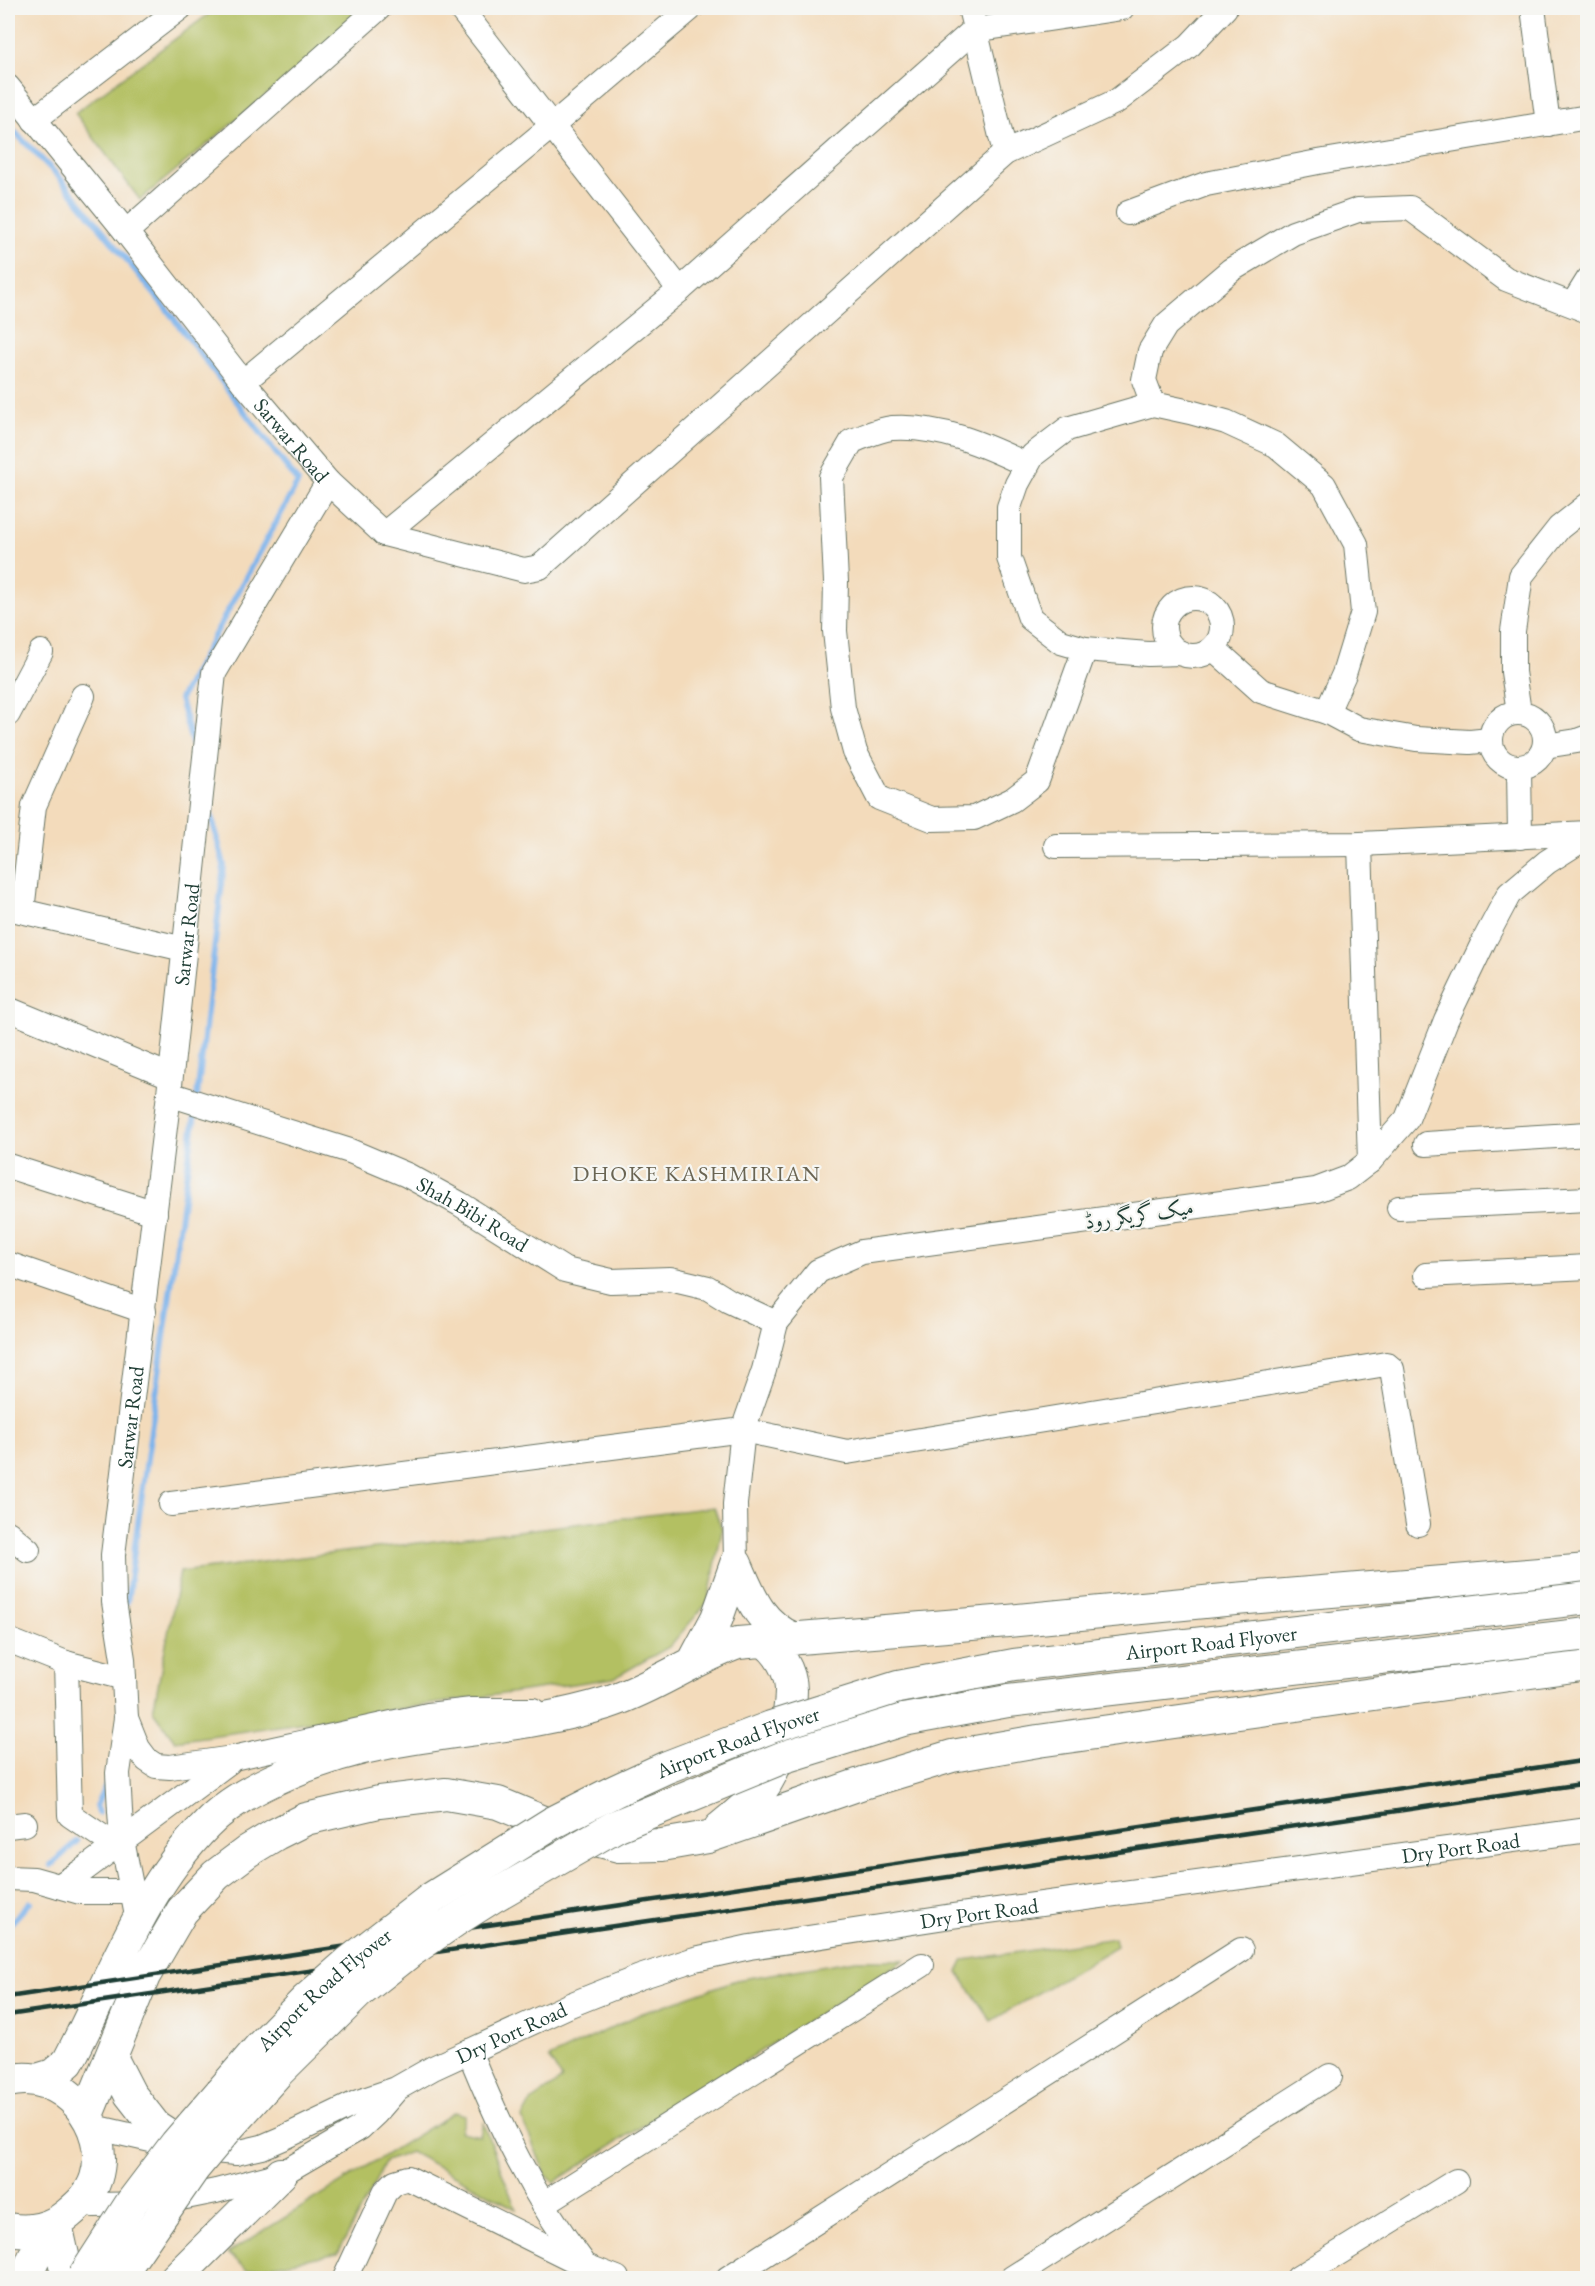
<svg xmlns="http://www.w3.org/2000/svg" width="1595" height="2286" font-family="'EB Garamond',Amiri,serif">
<rect width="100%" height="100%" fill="#f6f6f2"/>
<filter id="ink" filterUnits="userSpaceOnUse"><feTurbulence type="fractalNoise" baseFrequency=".0167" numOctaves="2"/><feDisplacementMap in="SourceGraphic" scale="12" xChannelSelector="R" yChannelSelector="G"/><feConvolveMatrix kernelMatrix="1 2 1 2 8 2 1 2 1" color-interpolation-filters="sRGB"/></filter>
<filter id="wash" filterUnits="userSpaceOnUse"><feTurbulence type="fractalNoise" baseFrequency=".008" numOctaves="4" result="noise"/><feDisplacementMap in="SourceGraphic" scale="24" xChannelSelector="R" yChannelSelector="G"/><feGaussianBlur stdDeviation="1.35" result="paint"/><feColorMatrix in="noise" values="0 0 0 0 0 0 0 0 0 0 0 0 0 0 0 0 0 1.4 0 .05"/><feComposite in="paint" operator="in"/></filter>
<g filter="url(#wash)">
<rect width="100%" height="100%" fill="#f3dbbb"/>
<!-- green -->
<path fill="#b3c062" stroke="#697e4b" stroke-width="1.5" d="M217,8h154l-231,192 -65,-87z
M714,1507l8,23 -14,72 -39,45 -55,31 -439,63 -22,-30 27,-139z
M1115,1938l2,8 -126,75 -33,-49 6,-12z
M856,1960h48l-350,222 -8,-7 -24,-57 10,-18 30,-21 -13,-21 91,-44 96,-34z
M454,2112l11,3 -5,17 20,4 3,-13 33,86 -105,-57 -25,9 -48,92 -90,17 -20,-17z"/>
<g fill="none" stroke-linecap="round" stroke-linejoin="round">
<!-- stream -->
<path stroke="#7db4ec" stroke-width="6" d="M8,125l51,52 103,126 136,179 -118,217 15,55
M197,1097l27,-232 -15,-58
M127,1602l69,-495
M98,1813l-2,-7 14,-29
M51,1865l26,-24
M8,1926l22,-24"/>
</g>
</g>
<g filter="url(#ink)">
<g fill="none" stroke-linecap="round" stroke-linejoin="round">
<!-- minor casing -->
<g stroke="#697463" stroke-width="26">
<g id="minor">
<path d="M460,8l220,282"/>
<path d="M970,8l35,145"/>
<path d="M1533,8l15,116"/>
<path id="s1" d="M8,87l118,145 117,150 85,100 56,52 140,36 16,-3 465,-414 112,-52 73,-56 35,-37"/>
<path d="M34,120l146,-112"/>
<path d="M1128,213l78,-29 112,-22 270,-45"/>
<path d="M126,232l253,-224"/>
<path d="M1573,304l15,-24"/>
<path d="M243,382l310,-257 138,-117"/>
<path d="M1153,404l-9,-24 6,-29 16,-26 65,-55 62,-37 65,-23 52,-2 96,71 82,32"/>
<path d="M1027,465c-42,-20 -87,-40 -135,-37 -13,1 -28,9 -40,13l-21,36 5,105 -1,49 8,77 12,44 24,46 53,21 42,-1 38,-18 25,-19 48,-132"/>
<path d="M384,534l296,-244 294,-260 148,-22"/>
<circle cx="1193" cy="627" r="29"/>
<path d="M1213,648l48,43 66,21 32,17 57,10 54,3 20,-2"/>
<path d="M1181,653l-33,1 -63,-5 -24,-7 -31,-24 -21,-60v-51l8,-23 16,-29 34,-26 86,-25 37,8 36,10 50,23 48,40 32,59 7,68 -19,62 -17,38"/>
<path d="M1519,712l-6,-40v-41l8,-55 38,-48 29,-23"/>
<circle cx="1518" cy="740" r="27"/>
<path d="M8,714l33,-62"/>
<path d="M1545,746l32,-5 11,-4"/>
<path d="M1519,767l1,70"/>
<path d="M1360,844l10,317"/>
<path d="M1056,846l304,-2 228,-11"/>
<path d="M8,908l176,41"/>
<path d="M22,911l12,-105 49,-110"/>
<path d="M8,1009l162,67"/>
<path id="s2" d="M169,1094l181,57 57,24 53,29 105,66 46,11 59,-2 38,9 21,13 47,22"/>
<path d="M1426,1144l162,-10"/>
<path d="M8,1166l147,47"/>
<path d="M1399,1208l189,-9"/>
<path d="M8,1264l136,47"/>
<path d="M1426,1275l162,-8"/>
<path d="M171,1504l572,-74 104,22 539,-88 6,5 26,155"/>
<path d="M8,1533l20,17"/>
<path d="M736,1564l-1,-60 8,-74 21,-60 12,-47 42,-52 44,-19 454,-62 32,-12 22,-17 37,-42 39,-99 38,-79 25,-47 38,-32 41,-26"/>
<path d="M8,1640l58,23 58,15"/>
<path d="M66,1663l4,152 34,23 18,2"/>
<path d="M126,1718l12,30 9,12 9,6 14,1 63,-9 195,-43 44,-5h61"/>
<path d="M8,1826l17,-2"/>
<path d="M8,1878l26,1 46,13h52"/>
<path d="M59,1886l23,-15 147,-109"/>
<path id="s3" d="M138,1921l-16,-81 -2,-29 -2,-38 8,-55 -3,-59 -9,-57 -1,-47 56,-461 45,-421 114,-191"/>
<path d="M469,2051c30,74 64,146 113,210"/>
<path id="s4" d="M94,2127l96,22 46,4 26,-6 21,-9 75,-36 38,-13 37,-21 137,-63 70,-28 55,-18 55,-12 202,-31 636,-86"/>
<path d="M84,2201l10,4 57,-1 65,-13 65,-17 79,-46 16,-15 19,-22"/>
<path d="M543,2204l379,-239"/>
<path d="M345,2278l40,-86 10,-10 13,-4 178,88 31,12"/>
<path d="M728,2278l513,-328"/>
<path d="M1012,2278l318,-202"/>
<path d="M1298,2278l158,-97"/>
</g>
</g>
<!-- major casing -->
<g stroke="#697463" stroke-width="34">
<path id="major" d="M736,1564c14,32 23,60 58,75
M693,1663l24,-45 19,-54
M720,1828c16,-13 35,-28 46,-45 14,-23 25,-67 25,-93 0,-18 -13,-41 -29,-50
M111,2057l19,37 25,32 35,23
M37,2080l16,-5 15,-13c43,-81 73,-172 139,-238 18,-19 41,-32 64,-43 36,-17 77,-31 116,-38 73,-14 149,-18 220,-40 46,-15 86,-44 131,-60l270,-22 227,-22 353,-29
M8,2081c54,-14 104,45 88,97 -5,16 -16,26 -28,36 -18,15 -37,19 -60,15
M87,2115l57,-139 38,-65 34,-36 32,-24 28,-17 30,-15 73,-17 67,-8 52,9 72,30 49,13 43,-1 46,-8 155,-54 89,-27 86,-15 550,-77
M56,2224l12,54
M25,2278l22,-50
M176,2278l105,-104"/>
</g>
<!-- minor -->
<use href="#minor" stroke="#fff" stroke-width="24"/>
<!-- major -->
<use href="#major" stroke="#fff" stroke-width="32"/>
<!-- rail -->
<path stroke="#1f3d34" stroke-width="4.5" d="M8,1997l1580,-237
M8,2015l1580,-232"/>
<!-- major-bridge casing -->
<g stroke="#697463" stroke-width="34" stroke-linecap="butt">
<g id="major-bridge">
<path id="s5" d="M83,2278l49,-76 44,-58 84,-97 47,-48 41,-36 84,-65 120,-75 63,-32 52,-24 104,-40 127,-40 116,-22 574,-67"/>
<path d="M118,2278l76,-110 37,-44 47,-52 80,-79 53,-42 42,-29 41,-26 122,-70 168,-69 119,-37 105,-19 580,-67"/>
</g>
</g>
<!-- major-bridge -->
<use href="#major-bridge" stroke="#fff" stroke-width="32"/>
</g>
</g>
<g text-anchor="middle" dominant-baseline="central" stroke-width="4.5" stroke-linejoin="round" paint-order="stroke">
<!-- street labels -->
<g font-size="21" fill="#1f3d34" stroke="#f6f6f2">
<text stroke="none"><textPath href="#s1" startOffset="453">Sarwar Road</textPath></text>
<text stroke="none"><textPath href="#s3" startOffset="994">Sarwar Road</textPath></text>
<text stroke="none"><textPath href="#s2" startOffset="328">Shah Bibi Road</textPath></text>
<text transform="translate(1139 1214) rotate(-8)">میک گریگر روڈ</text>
<text stroke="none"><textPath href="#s3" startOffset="508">Sarwar Road</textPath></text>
<text stroke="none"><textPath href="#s5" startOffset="1350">Airport Road Flyover</textPath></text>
<text stroke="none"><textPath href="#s5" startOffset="864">Airport Road Flyover</textPath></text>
<text stroke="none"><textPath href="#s4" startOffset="1418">Dry Port Road</textPath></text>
<text stroke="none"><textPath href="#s4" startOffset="932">Dry Port Road</textPath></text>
<text stroke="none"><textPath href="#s5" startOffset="378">Airport Road Flyover</textPath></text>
<text stroke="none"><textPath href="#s4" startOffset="446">Dry Port Road</textPath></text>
</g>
<!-- neighbourhood labels -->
<g font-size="22" letter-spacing="1.5" fill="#6a6553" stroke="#f6f6f2">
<text x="697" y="1173">DHOKE KASHMIRIAN</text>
</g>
</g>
<!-- margin -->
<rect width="1595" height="2286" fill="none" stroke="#f6f6f2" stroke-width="30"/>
</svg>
